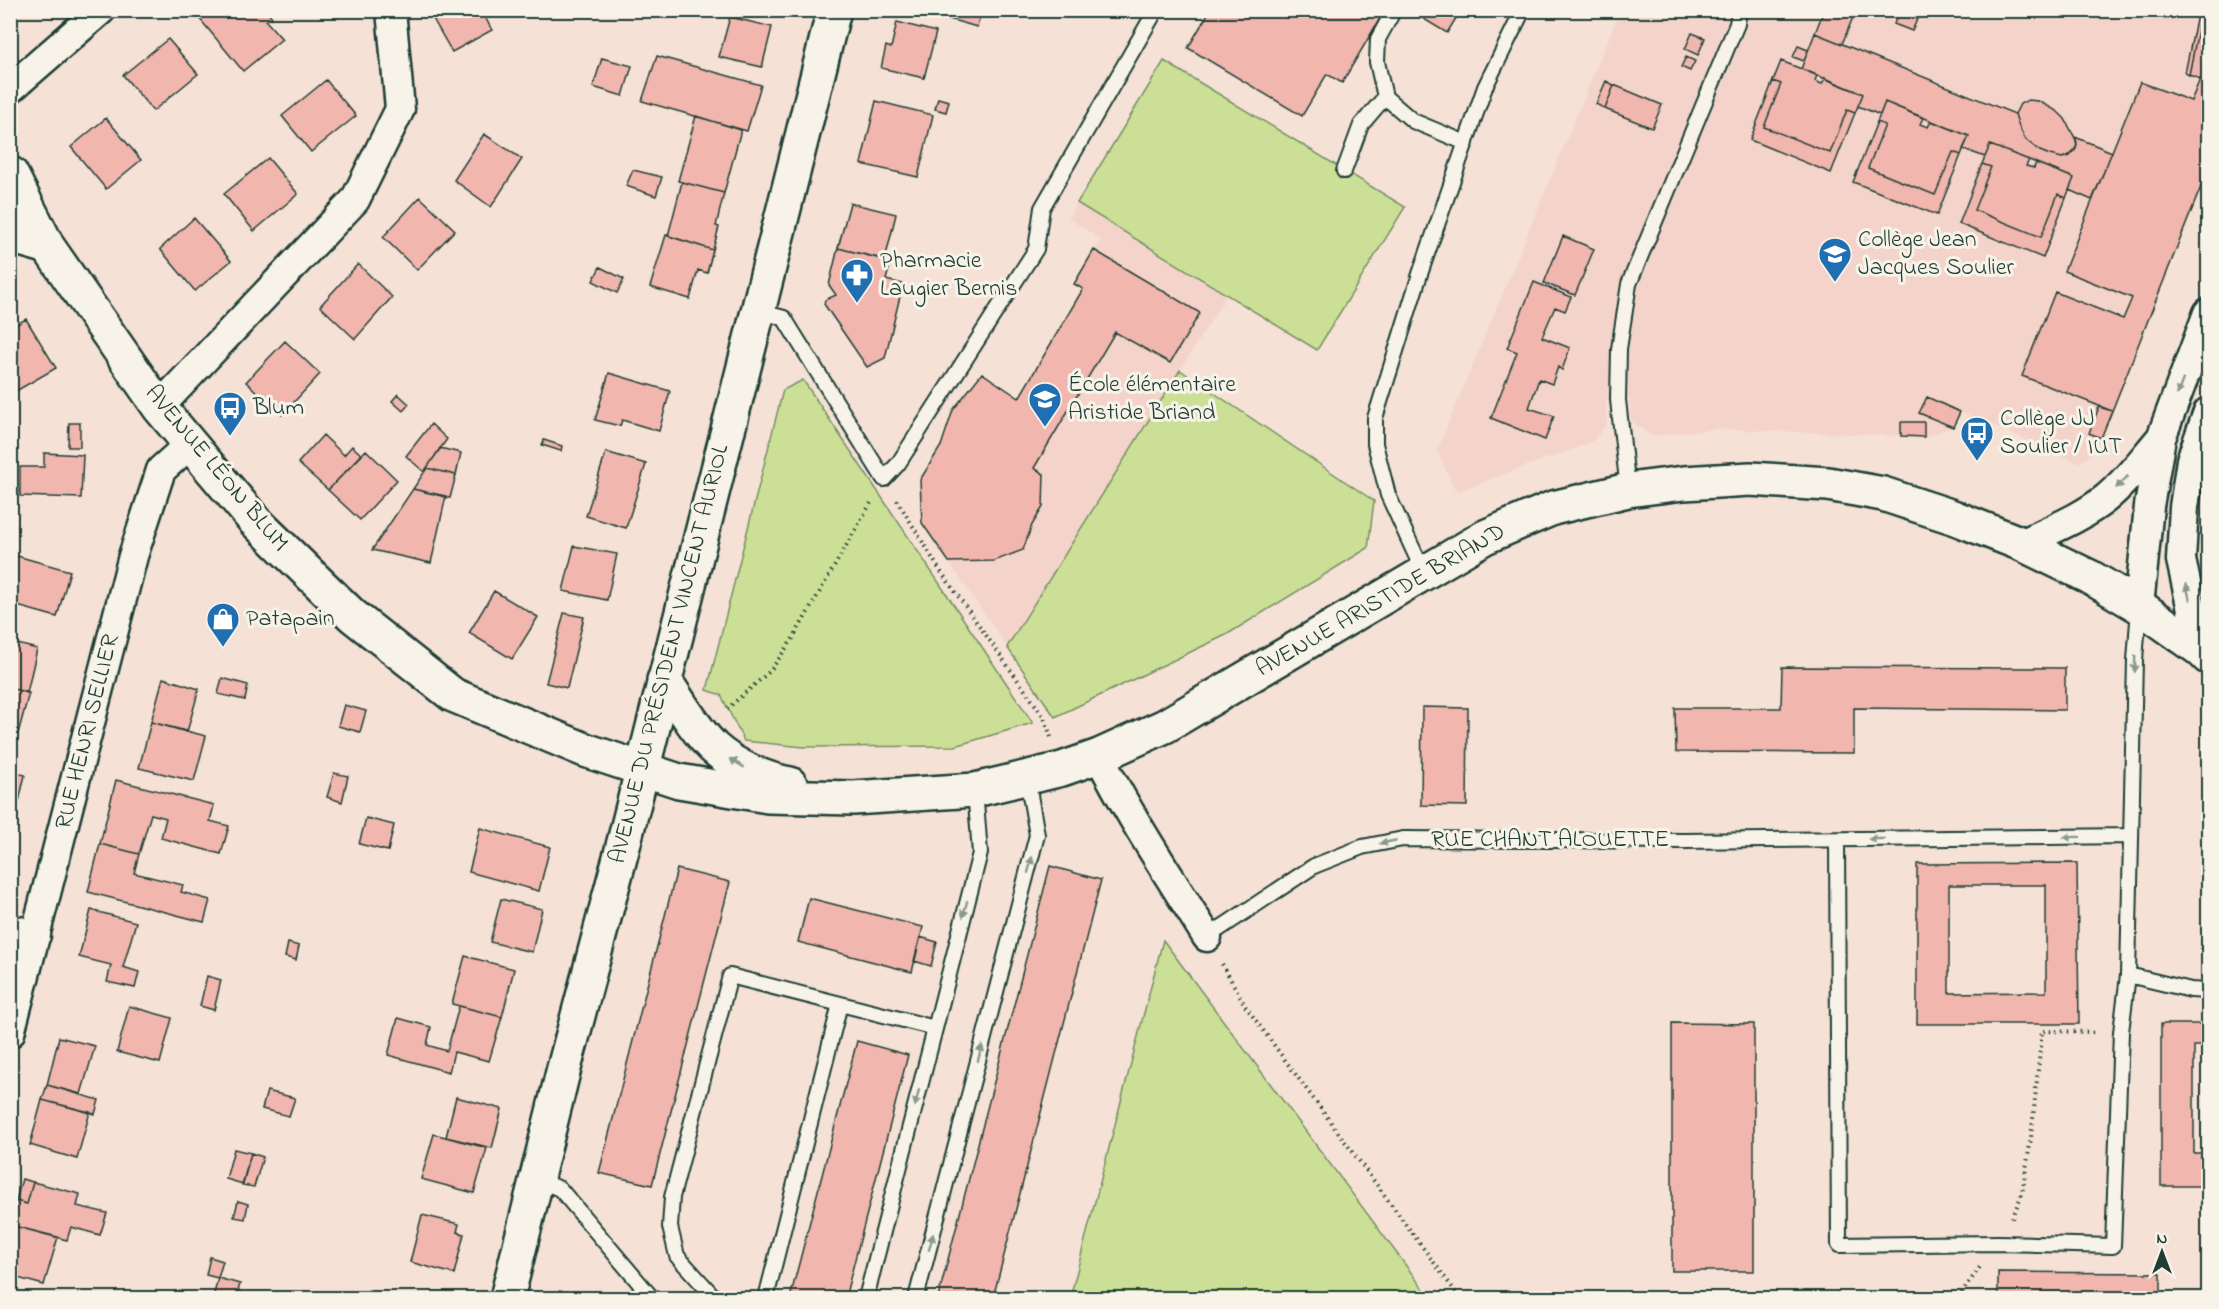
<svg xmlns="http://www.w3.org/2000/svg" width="2219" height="1309" font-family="'Indie Flower',sans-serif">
<rect width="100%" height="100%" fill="#f5e1d6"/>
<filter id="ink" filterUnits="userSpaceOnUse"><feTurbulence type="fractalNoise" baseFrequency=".0167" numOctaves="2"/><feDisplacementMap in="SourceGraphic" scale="12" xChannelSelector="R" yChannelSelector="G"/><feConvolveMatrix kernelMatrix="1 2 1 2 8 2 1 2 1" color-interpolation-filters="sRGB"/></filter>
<g filter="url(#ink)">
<!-- built -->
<path fill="#f4d4ca" d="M1620,11h588v158l-107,269 -10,17 -12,8 -152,-66 -7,16 33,14 -29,10v-15l-23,14 -185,-7 -65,7 -20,-16 -2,-21 -23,2 1,23 -15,18 -136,50 -19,-41z
M1077,203l150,92 -220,352 -85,-124 -2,-43 21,-34 12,-36 29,-37 37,24 64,-107 -9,-6 27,-44 -32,-22z"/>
<!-- green -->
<path fill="#cbe096" stroke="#758e65" stroke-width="1.5" d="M1164,61l241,146 -88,143 -240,-147z
M1180,370l194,131 -6,47 -142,87 -171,82 -48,-70z
M803,380l230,343 -78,23 -151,1 -60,-6 -23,-46 -14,-5 76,-300z
M1163,940l267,358h-360z"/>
<!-- building -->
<path fill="#f1b6ad" stroke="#1f3d34" stroke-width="1.5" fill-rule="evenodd" d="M207,10h59l6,7 -6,4 16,18 -39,32 -44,-53z
M428,10h53l11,20 -40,22z
M952,10l29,2 -4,15 -28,-8z
M1210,10h175l-43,73 -15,-9 -25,42 -114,-68z
M1409,10h52l-14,23z
M1824,10h32l-14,34 -27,-11z
M1899,10h22l-9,21 -18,-7z
M2198,10h4l-13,65 -4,-2z
M2202,10h6v159l-96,242 -90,-35 33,-84 68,27 9,-21 -68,-27 76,-189 51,19 9,-22 -11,-4z
M730,17l42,10 -10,40 -43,-10z
M897,22l39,10 -12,46 -43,-10 5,-22 5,2z
M1692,33l13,5 -7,17 -13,-6z
M1815,33l200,81 4,13 7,13 14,11 10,4 12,3 8,-2 7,-10 -2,-9 37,15 -20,48 -23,-10 5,-12 -45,-18 -39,-15 -5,12 -22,-8 6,-13 -84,-34 -5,13 -22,-9 5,-12 -62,-25z
M168,39l30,35 -45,37 -30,-36z
M1798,46l10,4 -4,11 -11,-4z
M657,56l104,29 -14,46 -105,-30z
M1686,57l9,4 -5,10 -9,-4z
M602,58l30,8 -9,30 -30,-9z
M1781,61l36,14 -2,6 7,3 3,-6 38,16 -8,19 -8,-3 -17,43 -66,-26 17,-43 -8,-3z
M326,80l30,36 -45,36 -29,-36z
M1606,81l8,4 -9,24 -9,-5z
M1773,81l8,3 -17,43 66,26 17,-43 8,3 -24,60 -81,-33z
M1614,85l48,20 -10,23 -47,-19z
M938,98l11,3 -3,11 -11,-3z
M2028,100l10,1 19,10 8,8 12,23 -1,7 -4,5 -10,4 -12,-3 -10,-4 -14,-11 -7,-13 -4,-13 5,-10z
M876,101l57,14 -15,62 -57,-13z
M1885,102l38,16 -3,6 8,3 3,-6 38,15 -8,19 -8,-3 -18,43 -67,-27 17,-43 -8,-3z
M696,116l45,14 -17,63 -46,-12z
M106,118l35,42 -35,29 -35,-42z
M1877,122l8,3 -17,43 67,27 18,-43 8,3 -24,60 -84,-33z
M484,134l38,25 -31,48 -37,-27z
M1990,145l39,15 -3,6 8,2 2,-5 38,15 -8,20 -8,-4 -17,43 -67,-27 17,-43 -9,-3z
M268,158l30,36 -44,37 -30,-37z
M1982,164l9,3 -17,43 67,27 17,-43 8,4 -23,60 -84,-34z
M633,170l29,7 -6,19 -30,-10z
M682,182l42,11 -8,33 3,1 -6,23 -45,-14z
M420,197l35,33 -38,40 -34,-33z
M850,203l46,11 -11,46 -47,-12z
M194,218l37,43 -36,30 -35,-42z
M666,235l47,15 -6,23 -9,-3 -8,29 -40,-12z
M1563,236l31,13 -19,46 -31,-12z
M838,248l53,13 -5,19 17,4 -18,74 -18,9 -43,-63 1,-4 11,-5 -7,-10z
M1094,250l106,63 -30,50 -55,-31 -81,136 10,6 -1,33 -11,18 -9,25 -29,11 -45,1 -27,-39 -2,-43 21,-34 12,-36 29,-37 37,25 64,-109 -9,-5z
M358,264l34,33 -37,42 -35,-33z
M600,267l24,12 -7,14 -24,-12z
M1534,282l37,15 -6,14 -10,-4 -13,30 28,11 -8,22 -4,-3 -6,17 -13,-5 -10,29 25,8 -9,24 -54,-22 26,-66 -10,-4z
M26,319l30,49 -40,23 -6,-9v-54z
M285,341l35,33 -38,41 -36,-33z
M609,373l61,18 -11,40 -37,-11 -2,6 -25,-6z
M398,394l11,10 -6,7 -11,-10z
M1927,397l33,15 -7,15 -34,-14z
M2099,407l13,4 -11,27 -12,-5z
M1901,422h23v15l-23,-1z
M69,423h11v24h-12z
M431,424l16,15 -23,33 -18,-16z
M323,435l21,20 8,-9 10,9 -34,35 -30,-27z
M544,440l18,6 -1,5 -19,-6z
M440,448l21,5 -5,22 -29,-7z
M366,450l31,30 -37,40 -32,-30z
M606,452l40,12 -20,64 -40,-12z
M44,453l39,2 -2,43 -61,-2v-29h24z
M427,468l29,7 -6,23 -37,-9z
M413,489l33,7 -15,67 -59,-13z
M574,546l43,8 -10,46 -44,-9z
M10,554l60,17 -13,46 -47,-13z
M494,591l44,26 -26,42 -43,-26z
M564,613l20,4 -17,71 -21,-5z
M10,642l27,7 -10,44 -17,-5z
M1782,667l283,1v42l-211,-2v45l-178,-1 -1,-44h106z
M163,678l36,11 -12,43 -36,-10z
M222,678l26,7 -3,15 -27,-6z
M10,688l19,5 -13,48 -6,-2z
M344,705l22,6 -6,21 -22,-6z
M1422,707l46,1 -1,98 -46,-1z
M151,722l55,14 -12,45 -55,-13z
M10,771l15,4 -11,48 -4,-1z
M334,773l14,3 -6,26 -15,-5z
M116,780l98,25 -4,16 19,5 -8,28 -60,-16 5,-20 -15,-4 -12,40 -39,-10z
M366,818l28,7 -6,26 -29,-7z
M480,828l70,19 -11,44 -70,-19z
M100,844l39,10 -5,19 49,12 -2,7 29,8 -6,22 -116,-30z
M2077,863l2,161h-162v-160zM1949,885h97v107l-97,1z
M1050,866l51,14 -108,418h-55z
M677,869l53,13 -78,303 -53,-12z
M809,898l114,29 -11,45 -114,-30z
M501,899l41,10 -10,43 -42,-10z
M91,910l45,12 -13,45 16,5 -4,16 -28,-6 4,-17 -32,-8z
M920,937l17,5 -6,24 -17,-5z
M288,943l11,3 -3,14 -11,-3z
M465,956l49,13 -12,48 -50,-13z
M207,976l14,4 -7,30 -14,-4z
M129,1006l43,12 -12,45 -43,-11z
M459,1006l43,11 -13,44 -35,-9 -5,20 -61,-17 10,-37 33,9 -4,18 20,6z
M1672,1023l82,1v247h-82z
M2161,1024h47v22h-14v107h14v33h-47z
M59,1037l36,9 -14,48 -34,-9z
M857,1041l51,14 -63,243h-55z
M47,1085l52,15 -4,14 -53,-14z
M267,1091l28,7 -6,18 -27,-7z
M456,1097l46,12 -10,39 -46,-11z
M42,1100l48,12 -13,47 -47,-14z
M434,1134l53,14 -13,45 -53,-14z
M234,1149l17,4 -8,31 -17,-5z
M251,1153l12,4 -9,30 -12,-2z
M22,1179l11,3 -6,22 -11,-3z
M33,1182l47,12 -3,12 30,7 -7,22 -29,-8 -4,13 -57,-15 6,-24 11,3z
M238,1201l10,3 -3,15 -11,-2z
M422,1215l37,9 -2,8 7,2 -10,40 -44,-12z
M10,1225l48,12 -14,48 -34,-9z
M210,1257l13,4 -5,17 -12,-3z
M1998,1272l163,1v25h-35v-3h-95v3h-33z
M218,1278l22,6 -4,14h-23z"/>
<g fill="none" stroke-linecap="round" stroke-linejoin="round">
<!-- lane casing -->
<g stroke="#1f3d34" stroke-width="18">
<path id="lane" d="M1394,10l-16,29 -1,23 8,35 28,24 53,22
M1344,171l17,-46 24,-28
M758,311l26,7 100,161 14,-15 138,-215 6,-41 114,-198
M1628,490l-10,-90 1,-51 10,-65 108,-260 2,-14
M1423,571l-35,-76 -13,-51v-26l45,-144 65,-187 38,-77
M2139,608l-4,52 -7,315 63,15 17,1
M1837,840l2,405 159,-2 115,3 8,-214 7,-57
M1207,937l107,-71 48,-19 41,-8 281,2 446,-5
M537,1179l23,10 92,109
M715,1298l-38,-42 -7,-29 2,-30 58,-221 205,52
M766,1298l74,-294
M866,1298l114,-445 -5,-63
M916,1298l121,-463 -10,-57"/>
</g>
<!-- street casing -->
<g stroke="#1f3d34" stroke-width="33">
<path id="street" d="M10,89l91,-79
M159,407l196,-207 45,-91 -9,-99
M2022,544c28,-14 59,-26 83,-45 21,-17 37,-39 54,-59
M2139,606l10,-100 12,-68 47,-125
M2201,650l-20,-90 3,-53 7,-47 17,-48
M1099,756c32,63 71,121 108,181
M10,929l26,6
M10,1033l123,-477 28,-86 29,-26"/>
</g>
<!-- secondary casing -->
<g stroke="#1f3d34" stroke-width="38">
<path id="secondary" d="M11,174l37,73 111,160 96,114 98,95 100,79 132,55 94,31 89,15 85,2 122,-8 87,-21 37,-13 66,-30 320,-189 68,-29 75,-18 56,-7 66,-4 78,5 55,10 70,23 69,27 68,33 49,29 62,44 7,7
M10,236l38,11
M664,680c16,22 30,49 50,68 20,18 49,31 76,36
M507,1298l56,-226 59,-222 212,-840"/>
</g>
<!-- path -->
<path stroke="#1f3d34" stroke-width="4" stroke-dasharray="1.5 4.5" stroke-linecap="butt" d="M897,500l42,69 105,148 7,20
M727,709l43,-38 22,-31 80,-139
M1222,964l24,43 214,291
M2012,1218l10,-24 9,-56 11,-107 54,1
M1958,1298l22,-31"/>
<!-- lane -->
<use href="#lane" stroke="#f7f3e8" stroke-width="14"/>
<!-- street -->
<use href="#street" stroke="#f7f3e8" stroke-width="28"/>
<!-- secondary -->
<use href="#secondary" stroke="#f7f3e8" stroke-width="33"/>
</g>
<!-- one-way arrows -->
<defs><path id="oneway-solid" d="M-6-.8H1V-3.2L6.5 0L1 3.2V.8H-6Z" transform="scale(1.5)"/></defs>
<g fill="#8b988e">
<use href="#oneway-solid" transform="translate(2180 387) rotate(111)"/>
<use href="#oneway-solid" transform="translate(2122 482) rotate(134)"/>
<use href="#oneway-solid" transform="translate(2188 592) rotate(-102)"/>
<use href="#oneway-solid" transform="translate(2135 664) rotate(92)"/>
<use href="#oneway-solid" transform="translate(737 763) rotate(-148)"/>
<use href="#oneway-solid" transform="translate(2072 837) rotate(179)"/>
<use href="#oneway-solid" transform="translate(1877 839) rotate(179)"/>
<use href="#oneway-solid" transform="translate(1388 842) rotate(169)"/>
<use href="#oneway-solid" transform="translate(1030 865) rotate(-75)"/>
<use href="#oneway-solid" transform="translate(965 909) rotate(105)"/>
<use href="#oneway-solid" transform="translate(980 1053) rotate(-75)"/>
<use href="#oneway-solid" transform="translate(917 1098) rotate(104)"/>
<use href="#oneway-solid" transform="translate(931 1242) rotate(-75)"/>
</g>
</g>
<!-- icons -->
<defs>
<g id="school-pin" transform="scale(1.725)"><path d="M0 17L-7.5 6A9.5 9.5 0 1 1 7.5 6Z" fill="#1f6fb2" stroke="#f7f3e8"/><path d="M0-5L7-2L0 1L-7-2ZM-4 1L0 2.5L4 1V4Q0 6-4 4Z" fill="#fff"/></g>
<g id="pharmacy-pin" transform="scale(1.725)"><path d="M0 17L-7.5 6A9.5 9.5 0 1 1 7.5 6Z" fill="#1f6fb2" stroke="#f7f3e8"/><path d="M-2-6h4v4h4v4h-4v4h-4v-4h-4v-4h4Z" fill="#fff"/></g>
<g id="bus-pin" transform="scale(1.725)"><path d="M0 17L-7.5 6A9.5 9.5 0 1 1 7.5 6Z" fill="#1f6fb2" stroke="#f7f3e8"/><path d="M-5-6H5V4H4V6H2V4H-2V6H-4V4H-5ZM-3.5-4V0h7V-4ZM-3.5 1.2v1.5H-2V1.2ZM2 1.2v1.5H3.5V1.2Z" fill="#fff"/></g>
<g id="shop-pin" transform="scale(1.725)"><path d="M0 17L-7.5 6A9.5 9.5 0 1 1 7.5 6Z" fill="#1f6fb2" stroke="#f7f3e8"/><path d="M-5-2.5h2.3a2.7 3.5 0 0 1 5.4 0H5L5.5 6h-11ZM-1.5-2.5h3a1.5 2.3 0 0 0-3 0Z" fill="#fff"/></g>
</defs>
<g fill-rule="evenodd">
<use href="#school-pin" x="1835" y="254"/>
<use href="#pharmacy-pin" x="857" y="275"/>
<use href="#school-pin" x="1045" y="399"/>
<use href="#bus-pin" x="230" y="408"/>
<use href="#bus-pin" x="1977" y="433"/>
<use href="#shop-pin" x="223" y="619"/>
</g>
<g text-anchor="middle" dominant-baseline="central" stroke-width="6" stroke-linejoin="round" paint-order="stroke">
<!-- poi labels -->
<g font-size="24" fill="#1f3d34" stroke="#f7f3e8" text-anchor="start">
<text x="1858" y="240">Collège Jean<tspan x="1858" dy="28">Jacques Soulier</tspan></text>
<text x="880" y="261">Pharmacie<tspan x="880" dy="28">Laugier Bernis</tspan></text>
<text x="1068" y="385">École élémentaire<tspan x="1068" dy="28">Aristide Briand</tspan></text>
<text x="253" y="408">Blum</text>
<text x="2000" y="419">Collège JJ<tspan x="2000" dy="28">Soulier / IUT</tspan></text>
<text x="246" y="619">Patapain</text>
</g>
<!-- street labels -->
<g font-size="24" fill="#1f3d34" stroke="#f7f3e8">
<text transform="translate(216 469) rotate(50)">AVENUE LÉON BLUM</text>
<text transform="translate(1381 601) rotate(-30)">AVENUE ARISTIDE BRIAND</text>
<text transform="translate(670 654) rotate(-76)">AVENUE DU PRÉSIDENT VINCENT AURIOL</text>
<text transform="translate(88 732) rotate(-76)">RUE HENRI SELLIER</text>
<text x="1550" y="840">RUE CHANT ALOUETTE</text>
</g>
</g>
<!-- margin -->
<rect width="2219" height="1309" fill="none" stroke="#f7f3e8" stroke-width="36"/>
<rect x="18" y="18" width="2183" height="1273" fill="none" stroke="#1f3d34" stroke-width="2" filter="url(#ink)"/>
<!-- north arrow -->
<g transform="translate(2162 1252)" stroke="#f7f3e8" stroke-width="4.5" paint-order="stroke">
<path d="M0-4.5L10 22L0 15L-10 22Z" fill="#1f3d34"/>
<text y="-9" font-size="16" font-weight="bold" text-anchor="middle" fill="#1f3d34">N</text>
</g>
</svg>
